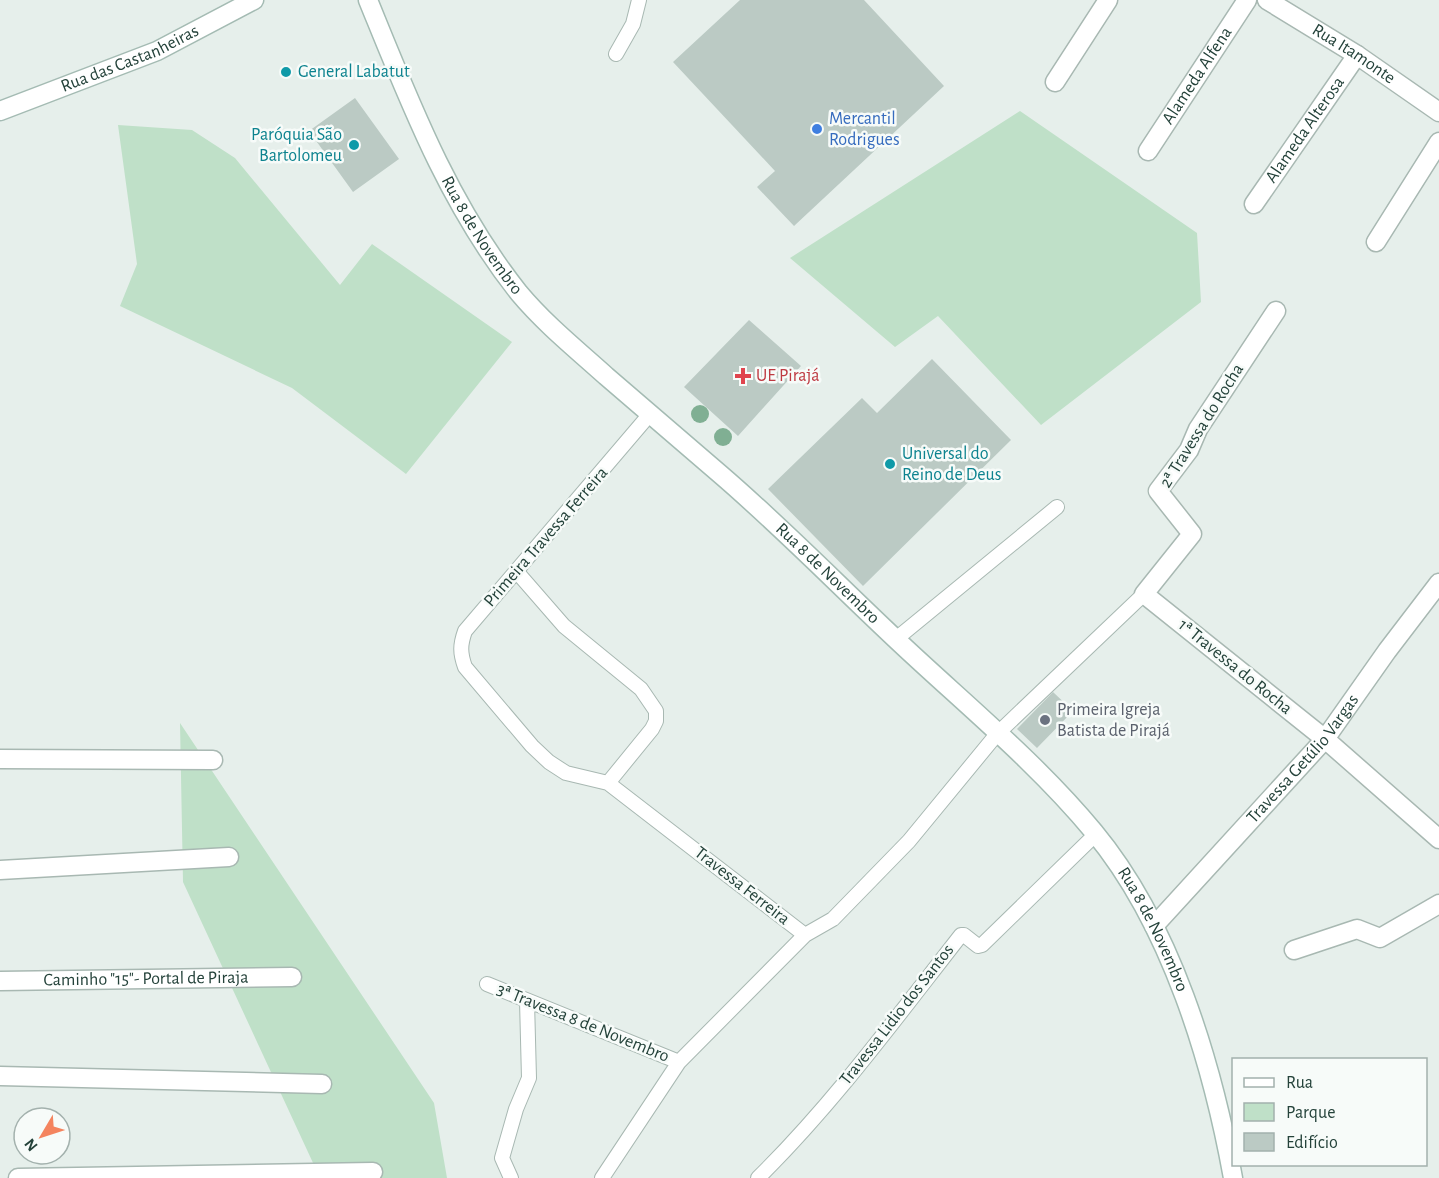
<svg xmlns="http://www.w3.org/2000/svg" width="1439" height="1178" font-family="'Alegreya Sans',sans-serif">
<rect width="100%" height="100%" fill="#e6efeb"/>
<!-- green -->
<path fill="#bfe0c8" d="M1020,111l177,122 4,69 -160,123 -103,-109 -43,31 -105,-89z
M118,125l74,5 43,28 105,127 32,-41 140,98 -106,132 -114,-86 -172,-82 17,-42z
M180,723l254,380 13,75h-127l-137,-296z"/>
<!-- building -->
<path fill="#bbcac4" d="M740,0h124l80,86 -150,140 -37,-39 18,-16 -102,-109z
M355,98l44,61 -46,33 -44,-61z
M749,320l52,46 -63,70 -54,-49z
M932,359l79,81 -148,146 -95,-97 94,-91 15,15z
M1053,692l20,19 -36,37 -20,-19z"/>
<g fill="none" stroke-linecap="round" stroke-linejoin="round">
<!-- service casing -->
<g stroke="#a8b8b2" stroke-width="16">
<path id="service" d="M616,54l17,-30 6,-24
M650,414l-185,217c-5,14 -5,22 0,36l67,79 17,16 17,11 42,10 197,152
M517,572l47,54 77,63 15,22v10l-4,8 -44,54
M896,639l161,-132
M487,984l192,78
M511,1178l-9,-20 14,-49 13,-31 -2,-77
M602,1178l77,-116 126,-127 28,-16 76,-78 88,-107 147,-140
M758,1178c75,-74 138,-160 203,-243h3l14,11 4,-1 114,-111"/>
</g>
<!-- minor casing -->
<g stroke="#a8b8b2" stroke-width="21">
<g id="minor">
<path id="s1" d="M1267,0l90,55 82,57"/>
<path d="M1055,82l53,-82"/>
<path id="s2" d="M1148,151l99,-151"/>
<path id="s3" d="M1254,204l103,-149"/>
<path d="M1376,242l63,-100"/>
<path d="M1276,311l-78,118 -9,21 -31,41 34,43 -48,60 181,145 114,100"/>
<path d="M0,759l213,1"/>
<path d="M0,870l229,-13"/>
<path id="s4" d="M1154,926l171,-187 62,-88 52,-68"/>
<path d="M1294,950l63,-21 23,9 59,-34"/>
<path id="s5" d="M0,981l292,-4"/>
<path d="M0,1076l322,8"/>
<path d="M18,1178l355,-6"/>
</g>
</g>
<!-- secondary casing -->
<g stroke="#a4bbb3" stroke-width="21">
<g id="secondary">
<path id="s6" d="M368,0c42,103 81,205 151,293 26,31 57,56 87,83 38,33 76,65 114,98 63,54 120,113 181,170 65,61 136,119 193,188 77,93 118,230 139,346"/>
<path id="s7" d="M0,111l157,-60 97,-51"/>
</g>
</g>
<!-- service -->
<use href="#service" stroke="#fff" stroke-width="14"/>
<!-- minor -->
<use href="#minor" stroke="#fff" stroke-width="18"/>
<!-- secondary -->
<use href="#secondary" stroke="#fff" stroke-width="18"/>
</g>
<!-- trees -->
<g fill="#80af93">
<circle cx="700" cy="414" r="9"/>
<circle cx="723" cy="437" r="9"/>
</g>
<!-- markers -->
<g fill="#0f9aa8" stroke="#f7fbf9" stroke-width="2">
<circle cx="286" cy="72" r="6"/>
<circle cx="354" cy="145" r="6"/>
<circle cx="890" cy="464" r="6"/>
</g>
<circle fill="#3f7fe0" stroke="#f7fbf9" stroke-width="2" cx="817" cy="129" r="6"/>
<path fill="#e0444e" stroke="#f7fbf9" stroke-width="2" d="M740 367h6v6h6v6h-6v6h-6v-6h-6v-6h6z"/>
<circle fill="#6b7280" stroke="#f7fbf9" stroke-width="2" cx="1045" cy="720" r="6"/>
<g text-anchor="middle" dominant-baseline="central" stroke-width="5" stroke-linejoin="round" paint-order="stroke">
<!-- street labels -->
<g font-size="18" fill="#24423a" stroke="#f7fbf9">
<text stroke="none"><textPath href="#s1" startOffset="102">Rua Itamonte</textPath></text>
<text stroke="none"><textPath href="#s7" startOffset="140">Rua das Castanheiras</textPath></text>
<text stroke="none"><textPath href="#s2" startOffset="90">Alameda Alfena</textPath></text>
<text stroke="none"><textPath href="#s3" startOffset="90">Alameda Alterosa</textPath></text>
<text stroke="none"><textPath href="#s6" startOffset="262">Rua 8 de Novembro</textPath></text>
<text transform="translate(1202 426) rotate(-58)">2ª Travessa do Rocha</text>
<text transform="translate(546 537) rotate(-49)">Primeira Travessa Ferreira</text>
<text stroke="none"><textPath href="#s6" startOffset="748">Rua 8 de Novembro</textPath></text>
<text transform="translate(1235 667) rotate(39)">1ª Travessa do Rocha</text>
<text stroke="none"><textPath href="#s4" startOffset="224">Travessa Getúlio Vargas</textPath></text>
<text transform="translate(742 886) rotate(38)">Travessa Ferreira</text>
<text stroke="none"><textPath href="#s6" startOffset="1234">Rua 8 de Novembro</textPath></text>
<text stroke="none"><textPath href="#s5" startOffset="146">Caminho "15"- Portal de Piraja</textPath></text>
<text transform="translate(897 1015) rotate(-52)">Travessa Lidio dos Santos</text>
<text transform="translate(583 1023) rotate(22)">3ª Travessa 8 de Novembro</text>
</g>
<!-- culture labels -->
<g font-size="18" fill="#0d838f" stroke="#f7fbf9" text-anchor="start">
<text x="298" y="72">General Labatut</text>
<text x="342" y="135" text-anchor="end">Paróquia São<tspan x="342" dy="21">Bartolomeu</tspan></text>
<text x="902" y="454">Universal do<tspan x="902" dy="21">Reino de Deus</tspan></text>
</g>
<!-- shop labels -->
<g font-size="18" fill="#366cbe" stroke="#f7fbf9" text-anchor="start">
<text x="829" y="119">Mercantil<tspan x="829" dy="21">Rodrigues</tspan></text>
</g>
<!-- health labels -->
<g font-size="18" fill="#be3a42" stroke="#f7fbf9" text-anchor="start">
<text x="756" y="376">UE Pirajá</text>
</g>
<!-- worship labels -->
<g font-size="18" fill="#5b616d" stroke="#f7fbf9" text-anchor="start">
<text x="1057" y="710">Primeira Igreja<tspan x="1057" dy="21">Batista de Pirajá</tspan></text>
</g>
</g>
<!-- legend -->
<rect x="1232" y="1058" width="195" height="108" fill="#f7fbf9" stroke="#a3b1ad" stroke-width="1.5"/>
<rect x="1244" y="1078" width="30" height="9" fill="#ffffff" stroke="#a3b1ad" stroke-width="1.5"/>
<text x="1286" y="1088" font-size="18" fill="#24423a">Rua</text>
<rect x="1244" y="1103" width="30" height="18" fill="#bfe0c8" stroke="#a3b1ad" stroke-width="1.5"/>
<text x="1286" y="1118" font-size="18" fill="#24423a">Parque</text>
<rect x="1244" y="1133" width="30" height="18" fill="#bbcac4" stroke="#a3b1ad" stroke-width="1.5"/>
<text x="1286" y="1148" font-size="18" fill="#24423a">Edifício</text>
<!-- north arrow -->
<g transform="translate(42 1136) rotate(231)"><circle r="28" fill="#f7fbf9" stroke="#a3b1ad" stroke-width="1.5"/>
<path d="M0-4.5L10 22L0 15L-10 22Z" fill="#f4845f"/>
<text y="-9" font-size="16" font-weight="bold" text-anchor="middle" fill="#24423a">N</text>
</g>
</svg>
